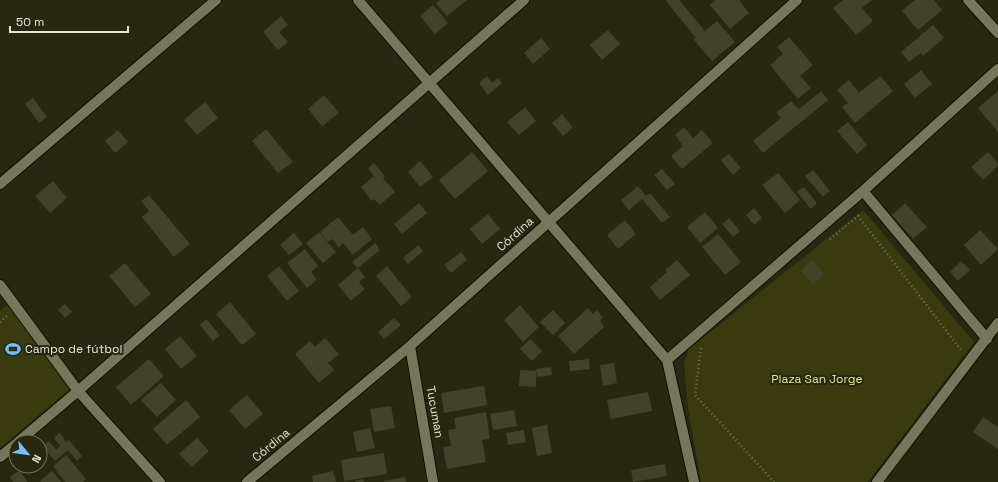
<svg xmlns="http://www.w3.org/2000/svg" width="998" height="482" font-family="'Space Grotesk',sans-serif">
<rect width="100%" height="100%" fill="#27280f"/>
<!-- green -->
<path fill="#393b0f" d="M863,210l111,132 -106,140h-167l-13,-74 -4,-46 5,-13z
M7,305l64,83 -71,60v-137z"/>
<!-- building -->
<path fill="#414329" d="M440,0h27l-20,16 -11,-13z
M667,0h12l26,31 12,-10 18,21 -23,19 -18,-21 2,-2 -30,-37z
M716,0h23l10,13 -19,16 -20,-24z
M843,0h29l-10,8 11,13 -17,14 -23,-27z
M915,0h19l8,10 -24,20 -16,-19z
M433,5l15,18 -13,11 -15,-18z
M281,16l7,9 -9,7 9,10 -10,8 -15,-18z
M933,25l11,13 -21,18 -2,-3 -12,9 -8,-10z
M608,30l12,14 -18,16 -12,-15z
M789,37l24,28 -13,11 11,12 -13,11 -28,-34 13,-11 -6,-7z
M541,38l9,11 -17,15 -9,-11z
M921,70l11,14 -17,14 -11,-14z
M487,76l5,7 6,-5 4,5 -14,12 -9,-12z
M880,76l13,15 -38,32 -13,-16 6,-4 -11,-13 12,-10 10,13z
M821,91l7,9 -65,53 -10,-12 28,-23 -5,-5 15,-12 8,8z
M998,91v41l-20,-24z
M324,95l15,18 -17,13 -14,-17z
M33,98l14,19 -8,6 -14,-19z
M205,102l13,16 -21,17 -13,-15z
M525,107l11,14 -17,14 -12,-13z
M562,114l11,14 -10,8 -11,-13z
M848,122l19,23 -10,9 -20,-23z
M684,127l9,11 9,-8 11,13 -31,26 -11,-13 12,-10 -8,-11z
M266,129l27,33 -15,11 -26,-32z
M118,130l10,12 -13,11 -10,-12z
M472,152l16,19 -33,28 -16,-19z
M988,152l10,11v3l-15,14 -12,-13z
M729,154l12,14 -8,7 -12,-15z
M420,161l13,16 -13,10 -12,-15z
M374,163l11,13 -2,2 12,14 -15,13 -6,-6 -2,2 -11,-14 13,-11 -6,-8z
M662,169l13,15 -8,6 -13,-15z
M813,170l17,21 -7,6 -18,-21z
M778,173l22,27 -15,13 -23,-28z
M53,181l14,17 -17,15 -15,-17z
M638,186l8,10 4,-3 20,24 -8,6 -20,-24 -13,11 -8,-10z
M804,187l13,16 -6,6 -14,-17z
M149,195l41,49 -16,13 -32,-40 7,-6 -8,-10z
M419,203l8,10 -25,21 -8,-10z
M905,203l22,24 -14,12 -21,-24z
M754,208l8,10 -8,7 -8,-10z
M705,212l13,16 -18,15 -13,-16z
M488,214l12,15 -18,15 -12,-15z
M338,217l15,18 10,-8 9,12 -19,16 -10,-12 -4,4 -7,-8 -4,3 -8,-10z
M729,218l11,13 -7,6 -11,-13z
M625,220l11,14 -18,15 -11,-14z
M980,230l18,19 -17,16 -17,-20z
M319,232l17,20 -13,11 -17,-20z
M294,233l9,11 -14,11 -9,-10z
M718,234l23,28 -16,13 -23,-28z
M375,243l5,7 -22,18 7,9 -6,5 6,7 -14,12 -13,-16 20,-17 -6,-6z
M418,245l5,6 -15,13 -5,-6z
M305,249l13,17 -7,6 6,8 -10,8 -20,-25z
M461,252l6,8 -16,13 -7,-8z
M812,259l12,15 -11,11 -12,-14z
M677,260l13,15 -30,25 -10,-13 17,-15 -2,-2z
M961,261l9,9 -12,11 -8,-9z
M125,263l26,31 -16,13 -26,-31z
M279,266l20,25 -12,10 -20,-25z
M387,266l25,31 -11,9 -25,-30z
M230,302l26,32 -14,11 -26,-31z
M65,304l7,8 -7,6 -7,-8z
M520,305l19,22 -16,15 -19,-22z
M588,308l5,6 4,-4 6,8 -3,3 4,6 -30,27 -16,-18z
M553,310l12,13 -12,12 -13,-13z
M394,318l7,7 -17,14 -6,-7z
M206,319l14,16 -7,6 -13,-16z
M180,336l17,20 -16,13 -16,-20z
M325,338l14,16 -11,9 6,7 -15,13 -24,-29 15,-13 5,6z
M530,339l12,12 -10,10 -12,-12z
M149,359l15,17 -33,29 -15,-18z
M589,359l1,10 -20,2 -1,-10z
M614,363l3,20 -14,3 -3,-21z
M551,367l1,8 -15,2 -1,-8z
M520,370l16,1v16l-17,-1z
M161,383l15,17 -19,17 -16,-17z
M484,386l3,19 -43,8 -3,-20z
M648,392l4,19 -41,8 -4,-19z
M247,395l16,19 -18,15 -16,-19z
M186,400l14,17 -33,28 -14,-16z
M391,406l4,22 -21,4 -4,-23z
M514,410l3,16 -24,4 -3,-16z
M486,412l4,27 -8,1 4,22 -39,7 -4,-22 8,-1 -3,-16 8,-1 -2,-11z
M983,417l15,10v22l-25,-17z
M547,425l5,28 -15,3 -5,-28z
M370,428l5,20 -18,4 -4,-20z
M524,430l2,12 -18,3 -2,-12z
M60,433l6,9 3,-2 13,16 -5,5 -9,-11 -13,11 -12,-15 6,-5 7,9 4,-4 -6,-8z
M197,438l12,13 -17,16 -13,-13z
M384,453l3,21 -43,7 -3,-21z
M66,455l20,24 -3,3h-18l-12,-16z
M665,464l2,12 -34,6 -2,-12z
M20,470l7,12h-14l-3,-5z
M52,471l9,11h-20l-1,-1z
M333,471l3,11h-23l-1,-6z
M405,477l1,5h-22v-1z
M363,479l1,3h-9v-1z"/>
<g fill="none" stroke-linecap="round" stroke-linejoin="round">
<!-- street casing -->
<g stroke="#101000" stroke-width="12">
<path id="street" d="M358,0l309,360 27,122
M968,0l30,33
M0,184l216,-184
M863,191l124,148
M0,285l78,106 82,91
M410,346l23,136
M667,360l196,-169 135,-122
M18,442l60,-51 446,-391
M0,457l16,-13
M247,482l163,-136 387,-346
M877,482l121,-159"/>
</g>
<!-- path -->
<path stroke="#71725d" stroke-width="2.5" stroke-dasharray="1 3" stroke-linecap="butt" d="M830,239l28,-23 103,134
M0,322l7,-6
M701,348l-6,47 79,87"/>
<!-- street -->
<use href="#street" stroke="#75775b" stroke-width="10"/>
</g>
<!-- icons -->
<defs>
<g id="stadium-bare" transform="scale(1.2)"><path d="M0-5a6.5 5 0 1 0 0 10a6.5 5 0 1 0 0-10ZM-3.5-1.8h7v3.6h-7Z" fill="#74c0f6" stroke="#27280f" stroke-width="2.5" paint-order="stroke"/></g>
</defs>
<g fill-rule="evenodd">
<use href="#stadium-bare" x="13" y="349"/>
</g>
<g text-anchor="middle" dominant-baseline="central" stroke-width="4" stroke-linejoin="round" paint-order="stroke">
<!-- street labels -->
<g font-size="12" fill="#e3e4d5" stroke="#27280f">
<text transform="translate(515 234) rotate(-42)">Córdina</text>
<text transform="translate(435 412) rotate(80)">Tucuman</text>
<text transform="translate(271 445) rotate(-40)">Córdina</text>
</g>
<!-- poi labels -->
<g font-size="12" fill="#e3e4d5" stroke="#27280f" text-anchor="start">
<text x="25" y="349">Campo de fútbol</text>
</g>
<!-- park labels -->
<g font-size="12" fill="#e4ea8f" stroke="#27280f">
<text x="817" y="379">Plaza San Jorge</text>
</g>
</g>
<!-- north arrow -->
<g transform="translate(28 454) rotate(119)"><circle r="19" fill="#27280f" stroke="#72735e"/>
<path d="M0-3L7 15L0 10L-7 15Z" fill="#74c0f6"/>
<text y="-6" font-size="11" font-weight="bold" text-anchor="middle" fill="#e3e4d5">N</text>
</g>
<!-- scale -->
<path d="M10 26v6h118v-6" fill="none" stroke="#e3e4d5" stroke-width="2"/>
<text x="16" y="26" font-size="12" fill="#e3e4d5" stroke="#27280f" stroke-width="3" paint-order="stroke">50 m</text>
</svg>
